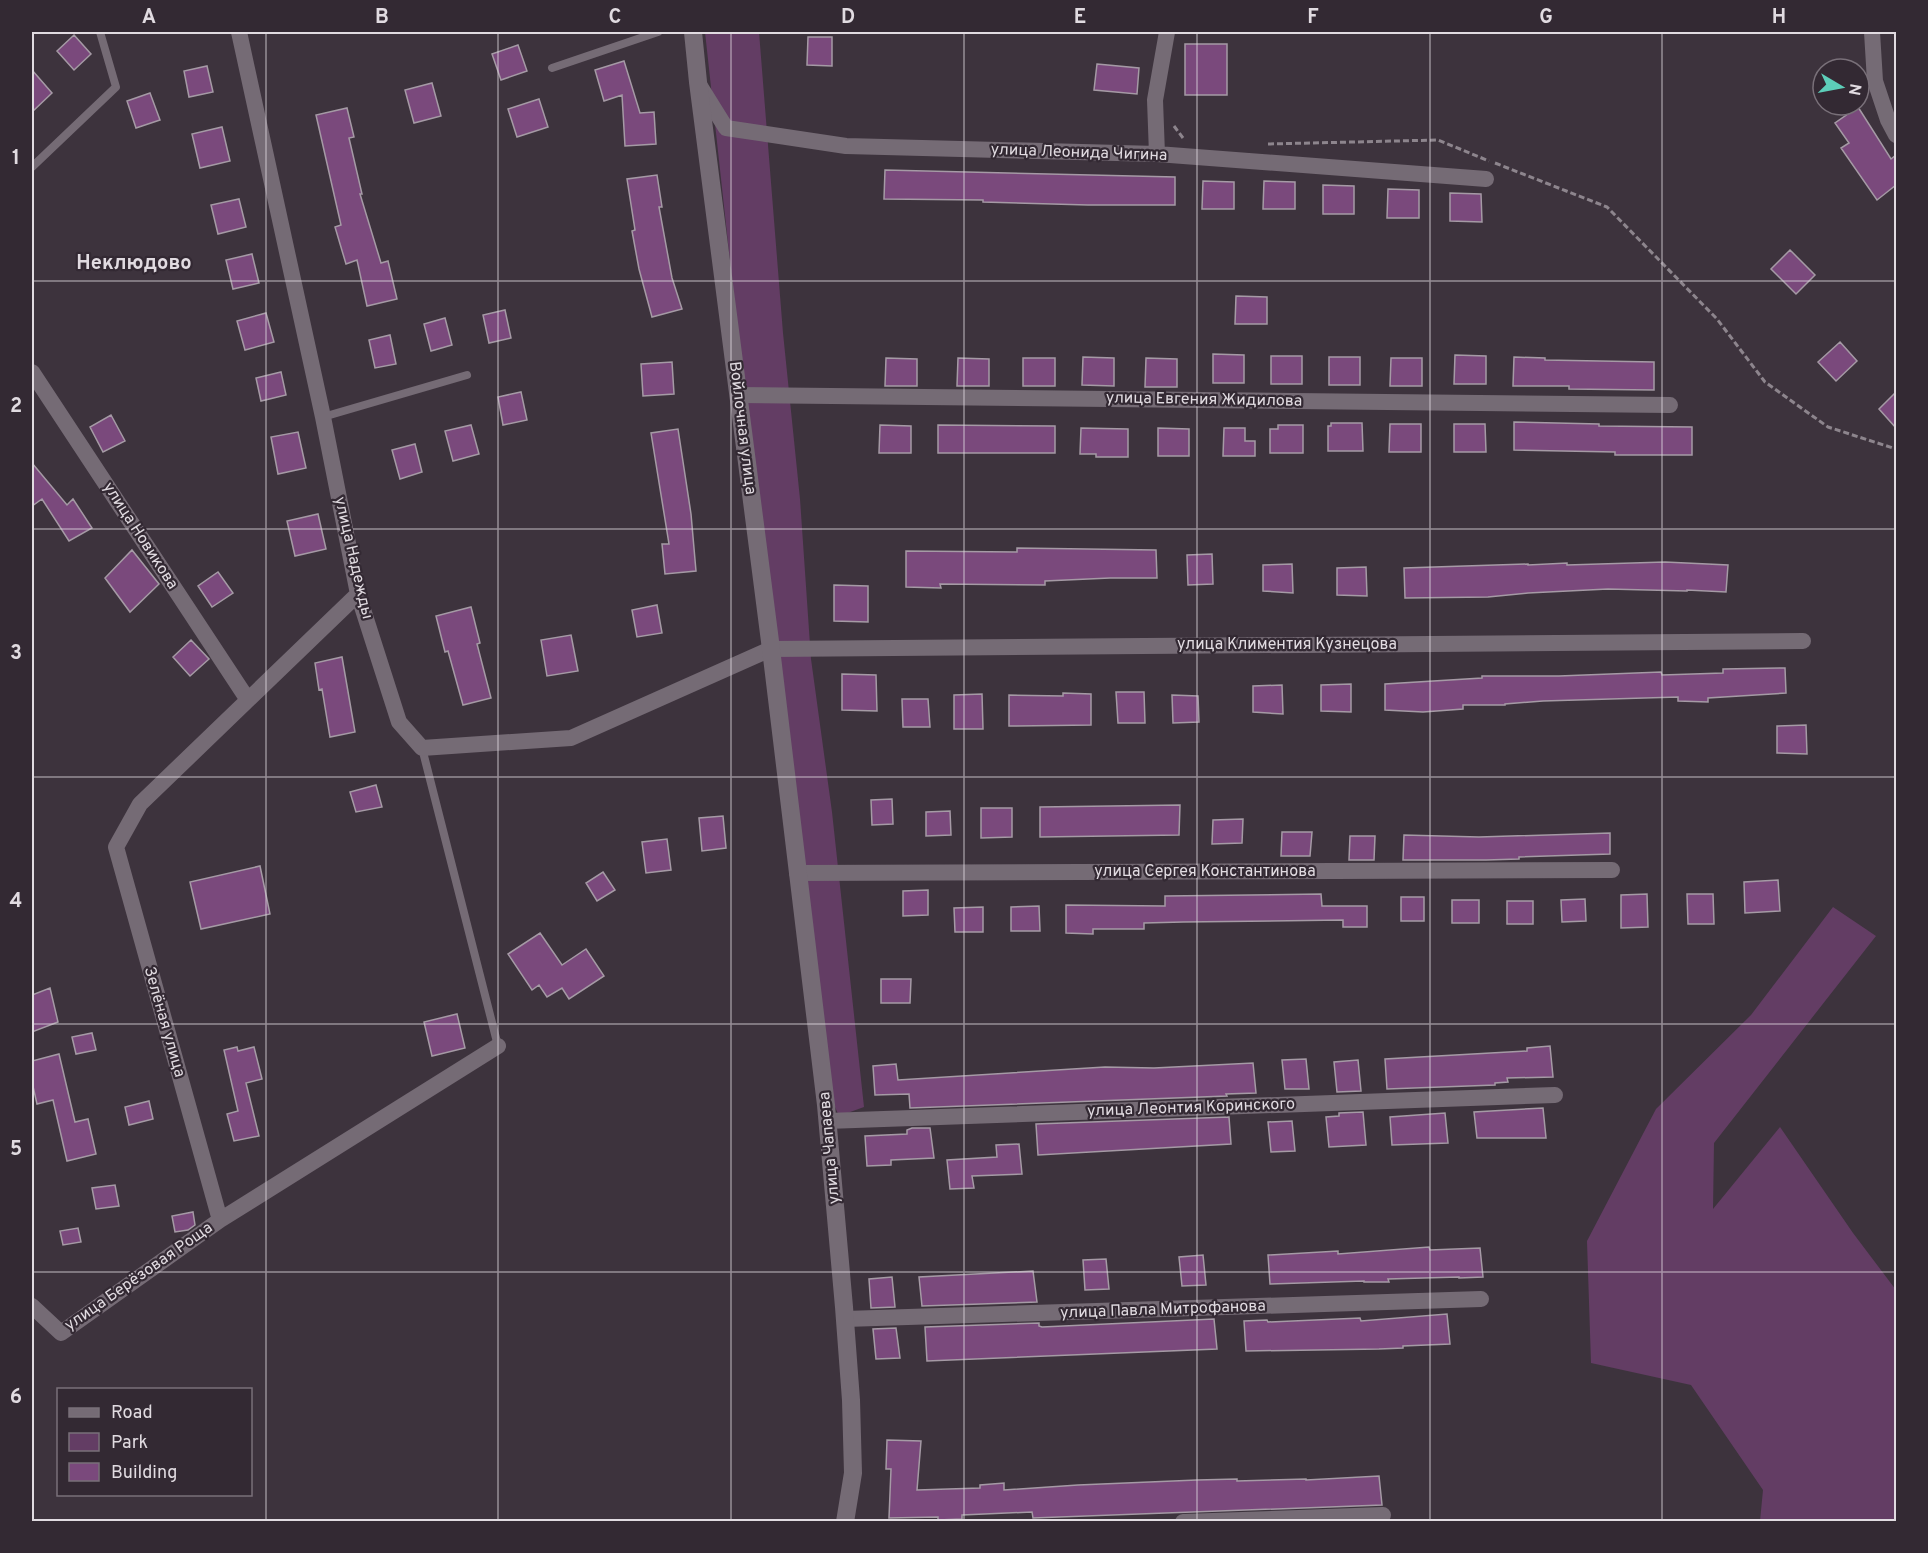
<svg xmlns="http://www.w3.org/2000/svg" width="1928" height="1553" font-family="Overpass,sans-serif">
<rect width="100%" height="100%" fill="#3d333d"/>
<!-- green -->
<path fill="#633d64" d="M705,32h54l24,301 17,166 11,160 21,153 32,295 -25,9 -8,-18 -95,-782z
M1833,907l43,29 -162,207 -1,66 67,-82 73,106 43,57v231h-136l3,-31 -72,-105 -100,-22 -4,-122 69,-132 95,-94z"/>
<!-- building -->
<path fill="#7a497c" stroke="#a59aa5" stroke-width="1.5" d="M74,35l17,19 -17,16 -17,-19z
M808,37h24v29l-25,-1z
M1185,44h42v51h-42z
M518,45l9,26 -26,9 -9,-26z
M624,61l16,52 14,-1 2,32 -31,2 -3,-51 -18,6 -9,-31z
M1097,64l42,4 -2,26 -43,-4z
M207,66l6,26 -24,5 -5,-26z
M32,70l20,23 -20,19z
M432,83l9,33 -27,7 -9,-33z
M150,93l10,27 -24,8 -9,-27z
M539,99l9,28 -31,10 -9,-28z
M1858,107l33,52 5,-4v30l-19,15 -36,-52 8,-5 -14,-20z
M347,108l7,29 -5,1 13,56h-2l21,69 7,-2 9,38 -30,7 -10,-46 -11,4 -11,-37 6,-2 -25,-110z
M222,127l8,34 -30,7 -8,-34z
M885,170l290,7v28h-87l-105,-3v-2l-99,-1z
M657,175l5,32h-3l13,71 10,31 -30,8 -13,-48 -7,-38 3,-1 -8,-51z
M1203,181l31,1v27h-32z
M1264,181l31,1v27h-32z
M1323,185l31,1v28h-31z
M1388,189l31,1v28h-32z
M1450,193l31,1 1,28 -32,-1z
M239,199l7,28 -28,7 -7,-29z
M1790,250l25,25 -19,19 -25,-25z
M252,254l7,29 -26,6 -7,-29z
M1236,296l31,1v27h-32z
M505,310l6,28 -22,5 -6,-28z
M266,313l8,29 -29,8 -8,-29z
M445,318l7,27 -21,6 -7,-27z
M390,335l6,29 -21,4 -6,-28z
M1840,342l17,19 -21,20 -18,-19z
M1213,354l31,1v28h-31z
M1455,355l31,1v28h-32z
M1271,356h31v28h-31z
M1083,357l31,1v28l-32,-1z
M1329,357h31v28h-31z
M1514,357l31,1v2l109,2v28l-85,-1v-3h-56z
M886,358l31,1v27h-32z
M958,358l31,1v27h-32z
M1023,358h32v28h-32z
M1146,358l31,1v28h-32z
M1391,358h31v28h-32z
M672,362l2,32 -31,2 -2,-32z
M281,372l5,23 -25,6 -5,-23z
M521,392l6,28 -24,5 -5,-28z
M1896,392v36l-17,-19z
M111,415l14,26 -22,11 -13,-25z
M1514,422l85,2v2l93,1v28h-77v-3l-101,-2z
M1331,423h31l1,28h-35v-25h3z
M1390,424h31v28h-32z
M1454,424h31l1,28h-32z
M471,425l8,29 -26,7 -8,-30z
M880,425l31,1v27h-32z
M938,425l117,1v27h-117z
M1278,425h25v28h-33v-24h8z
M1081,428l47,1v28h-32v-3h-16z
M1158,428l31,1v27h-31z
M1224,428h21v13h10v15h-32z
M678,429l13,85 5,57 -31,3 -3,-30h7l-18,-111z
M298,432l8,36 -28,6 -7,-37z
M415,444l7,28 -22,7 -8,-29z
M32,463l35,42 6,-6 19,29 -23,13 -27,-42 -10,7z
M318,514l8,35 -31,7 -8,-35z
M1017,548l139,2 1,28h-47l-65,3v4l-105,-1 1,4 -35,-1v-36l111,1z
M132,550l27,34 -29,28 -25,-34z
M1212,554l1,30 -25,1 -1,-30z
M1665,562l63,3 -2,27 -39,-2v1l-79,-2 -80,4 -40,4 -83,1 -1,-30 124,-4v1l39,-2v2z
M1292,564l1,29 -30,-2v-26z
M1366,567l1,29 -30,-1v-27z
M218,572l15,21 -21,14 -14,-21z
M834,585l34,1v36l-34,-1z
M657,605l5,28 -25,4 -5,-27z
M471,607l9,36 -3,1 14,54 -28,7 -15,-54 -3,1 -9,-36z
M571,635l7,36 -31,5 -6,-36z
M191,640l18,19 -19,17 -17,-19z
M342,657l13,75 -25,5 -8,-48 -3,1 -4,-27z
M1785,668l1,25 -78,5v4l-30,-1v-4l-135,4 -38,3v1h-42v4l-40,3 -38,-2v-26l97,-6v-2h77l102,-4 1,3 61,-2v-4z
M842,674l34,1 1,36 -35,-1z
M1351,684v28l-30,-1v-26z
M1282,685l1,29 -30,-2v-26z
M1116,692h28l1,31h-27z
M1063,693l28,1v31l-82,1v-31l54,1z
M982,694l1,35h-29v-34z
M1172,695l26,1 1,26 -26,1z
M902,699h26l2,28h-27z
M1806,725l1,29 -30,-1v-27z
M376,785l6,22 -26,5 -6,-20z
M892,799l1,25 -21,1 -1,-25z
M1180,805l-1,30 -139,2v-30z
M981,808h31v29l-31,1z
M950,811l1,24 -25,1v-24z
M723,816l3,32 -24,3 -3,-33z
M1243,819l-1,24 -30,1 1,-24z
M1282,832h30l-2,24h-29z
M1610,833v21l-91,3v2l-33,1h-83l1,-25 75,2z
M1350,836h25l-1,24h-25z
M667,839l4,31 -25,3 -4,-31z
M260,866l10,48 -69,15 -11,-47z
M603,872l12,18 -18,11 -11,-18z
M1778,880l2,31 -35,2 -1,-31z
M928,890v25l-25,1v-25z
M1321,894l1,12h45v21h-24v-7l-160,2 -39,1v6h-51v5l-27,-1v-28l99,1v-10z
M1647,894l1,33 -27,1v-33z
M1687,894h26l1,30h-26z
M1401,897h23v24h-23z
M1585,899l1,22 -24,1 -1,-22z
M1452,900h27v23h-27z
M1507,901h26v23h-26z
M1039,906l1,25h-29v-24z
M983,907v25h-28l-1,-24z
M540,933l22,32 24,-16 18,27 -35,23 -7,-11 -15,9 -8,-12 -7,5 -24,-36z
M881,979h30l-1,24h-29z
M50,988l8,34 -26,10v-37z
M457,1014l8,34 -33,8 -8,-34z
M92,1033l4,17 -20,4 -4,-17z
M1550,1046l3,31 -46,1 1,4 -13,1v2l-108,4 -2,-30 142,-8v-3z
M237,1047l1,4 16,-4 8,32 -16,4 13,53 -25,5 -7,-27 11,-3 -14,-61z
M59,1054l16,68 13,-3 8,35 -29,7 -14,-61 -16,4 -5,-22v-21z
M1306,1059l3,30h-24l-3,-29z
M1358,1060l3,31 -24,1 -3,-30z
M1253,1063l3,30 -30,1 1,2 -317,12 -1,-14 -34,1 -2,-29 23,-2 2,16 207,-13 49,1z
M149,1101l4,18 -24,6 -4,-18z
M1543,1108l3,30h-69l-3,-26z
M1363,1112l3,33 -37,2 -3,-30 13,-1v-3z
M1445,1113l3,30 -56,2 -2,-28z
M1229,1117l2,27 -193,11 -2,-31z
M1292,1121l3,30 -24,1 -3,-30z
M912,1128h18l4,30 -43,2v5l-24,1 -2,-30 42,-2v-4z
M1019,1144l3,30 -50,2 2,12 -24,1 -3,-29 50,-3 -1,-12z
M115,1185l4,21 -23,3 -4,-21z
M193,1212l2,13 -7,5 -13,2 -3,-16z
M78,1228l3,14 -18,3 -3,-14z
M1429,1247l1,3 50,-2 3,29 -24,1v-1l-71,2 1,3h-25v-1l-94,3 -2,-29 70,-4v3z
M1203,1255l3,30 -24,1 -3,-29z
M1106,1259l3,30 -24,1 -2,-30z
M1033,1271l4,31 -115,4 -3,-29z
M892,1277l3,30 -24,1 -2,-29z
M1447,1314l3,30 -47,2v2l-24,1 -133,2 -2,-30 23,-1 1,2 92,-4 1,3z
M1214,1319l3,30 -290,12 -2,-34 114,-4v3l3,1z
M896,1328l4,30 -24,1 -3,-30z
M887,1440l34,1 -4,49 63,-2v-3l24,-2v7l74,-5 119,-5 40,-1v2l69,-2v1l73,-4 3,29 -349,13 -1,-6 -70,3v4l-24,1v-3l-49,1 2,-49h-5z"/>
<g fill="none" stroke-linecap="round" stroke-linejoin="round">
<!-- path -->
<path stroke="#8d858d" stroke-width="3" stroke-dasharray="6 3" stroke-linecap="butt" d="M1174,126l9,12
M1268,144l170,-4 51,21
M1495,163l112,44 110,112 48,63 63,45 68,22"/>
<!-- service -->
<path stroke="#756b75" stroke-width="8" d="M552,68l106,-36
M32,167l84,-80 -16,-55
M323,417l144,-42
M422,748l76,298"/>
<!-- minor -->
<path stroke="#756b75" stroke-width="16" d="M239,32l84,385 35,177 41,128 23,26 149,-10 200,-89 1032,-8
M1872,32l3,49 13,39 8,15
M698,83l28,45 120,18 311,8 329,25
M1157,154l-2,-54 12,-68
M32,372l216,328
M738,395l932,10
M358,594l-218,210 -24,43 104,373 278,-174
M797,873l815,-3
M827,1121l728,-26
M32,1306l29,27 159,-113
M845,1319l636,-20
M1183,1522l200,-7"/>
<!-- tertiary -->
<path stroke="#756b75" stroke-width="18" d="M693,32l5,50 73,567 55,456 18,202 7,93 2,73 -8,49"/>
</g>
<!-- grid -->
<path fill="none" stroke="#e1dbe1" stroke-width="1.5" stroke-opacity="0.55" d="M266,32v1490M498,32v1490M731,32v1490M964,32v1490M1197,32v1490M1430,32v1490M1662,32v1490M32,281h1864M32,529h1864M32,777h1864M32,1024h1864M32,1272h1864"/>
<g text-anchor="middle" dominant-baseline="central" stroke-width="4.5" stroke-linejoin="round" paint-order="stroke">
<!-- street labels -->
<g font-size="16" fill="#e1dbe1" stroke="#332933">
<text transform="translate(1079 153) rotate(2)">улица Леонида Чигина</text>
<text transform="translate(1204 400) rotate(1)">улица Евгения Жидилова</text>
<text transform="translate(742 428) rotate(83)">Войлочная улица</text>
<text transform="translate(140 536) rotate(57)">улица Новикова</text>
<text transform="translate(353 558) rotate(77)">улица Надежды</text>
<text x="1287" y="645">улица Климентия Кузнецова</text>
<text x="1205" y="872">улица Сергея Константинова</text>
<text transform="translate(164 1022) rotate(74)">Зелёная улица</text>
<text transform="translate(1191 1108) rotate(-2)">улица Леонтия Коринского</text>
<text transform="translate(830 1148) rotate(-95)">улица Чапаева</text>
<text transform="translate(139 1277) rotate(-35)">улица Берёзовая Роща</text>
<text transform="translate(1163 1310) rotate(-2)">улица Павла Митрофанова</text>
</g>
<!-- quarter labels -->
<g font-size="20" font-weight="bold" fill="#e1dbe1" stroke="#332933">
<text x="134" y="264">Неклюдово</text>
</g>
</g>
<!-- border -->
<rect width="1928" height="1553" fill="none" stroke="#332933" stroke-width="66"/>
<!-- legend -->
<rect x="57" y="1388" width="195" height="108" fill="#332933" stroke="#797079" stroke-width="1.5"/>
<rect x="69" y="1408" width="30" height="9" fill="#756b75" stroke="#797079" stroke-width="1.5"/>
<text x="111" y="1418" font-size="18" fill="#e1dbe1">Road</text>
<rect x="69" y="1433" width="30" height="18" fill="#633d64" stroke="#797079" stroke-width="1.5"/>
<text x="111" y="1448" font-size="18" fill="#e1dbe1">Park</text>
<rect x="69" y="1463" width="30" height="18" fill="#7a497c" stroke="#797079" stroke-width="1.5"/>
<text x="111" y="1478" font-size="18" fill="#e1dbe1">Building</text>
<!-- north arrow -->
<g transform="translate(1841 87) rotate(100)"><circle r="28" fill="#332933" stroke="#797079" stroke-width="1.5"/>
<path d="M0-4.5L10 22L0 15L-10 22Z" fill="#5dceb9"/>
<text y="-9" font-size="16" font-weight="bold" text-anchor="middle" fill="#e1dbe1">N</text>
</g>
<rect x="33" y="33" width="1862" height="1487" fill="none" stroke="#e1dbe1" stroke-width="2"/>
<g font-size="20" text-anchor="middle" font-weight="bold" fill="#e1dbe1">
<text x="149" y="23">A</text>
<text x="382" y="23">B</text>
<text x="615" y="23">C</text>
<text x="848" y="23">D</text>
<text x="1080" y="23">E</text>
<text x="1313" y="23">F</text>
<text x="1546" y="23">G</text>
<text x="1779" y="23">H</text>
<text x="16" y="164">1</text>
<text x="16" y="412">2</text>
<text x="16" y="659">3</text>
<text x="16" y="907">4</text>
<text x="16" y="1155">5</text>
<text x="16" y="1403">6</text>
</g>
</svg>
